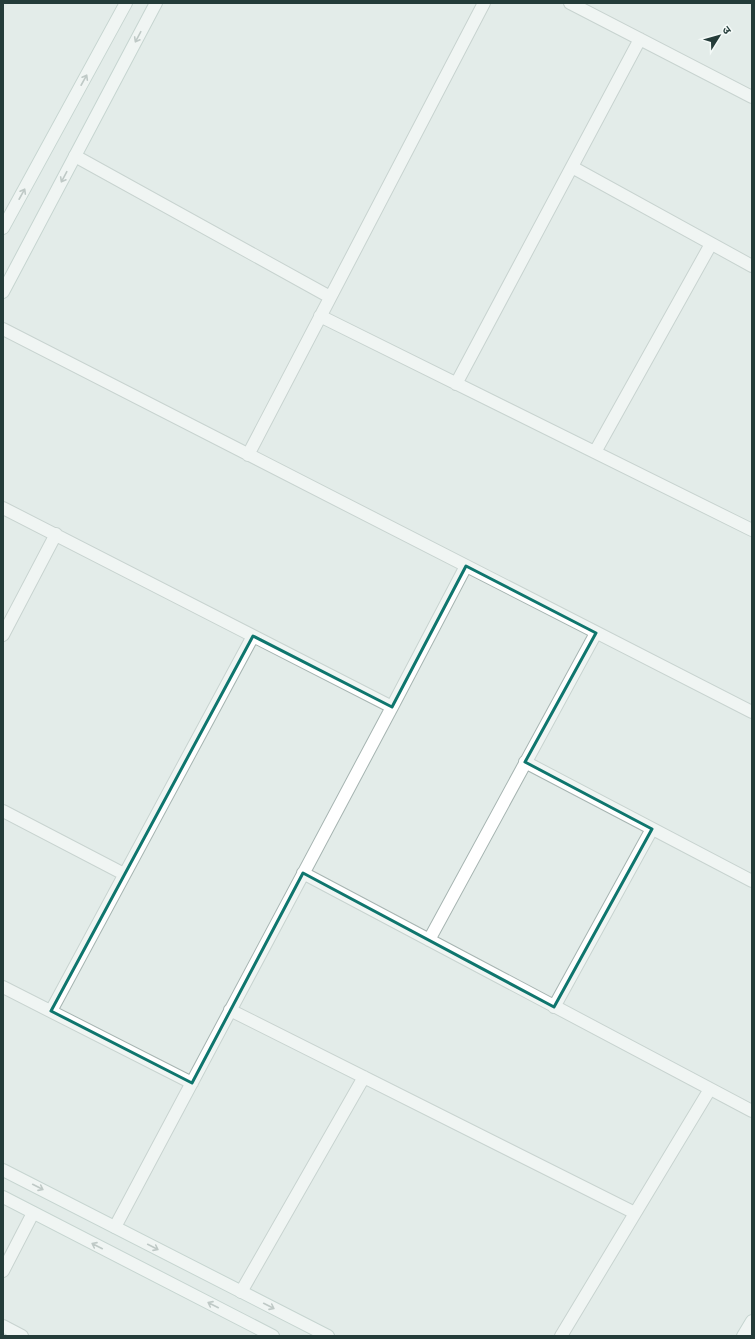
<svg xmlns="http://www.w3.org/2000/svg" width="755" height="1339" viewBox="0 0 755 1339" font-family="Mulish,'Noto Sans Devanagari',sans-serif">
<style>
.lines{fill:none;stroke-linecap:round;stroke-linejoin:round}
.street-casing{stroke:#a6b4b1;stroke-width:14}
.secondary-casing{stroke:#a2b7b2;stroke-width:14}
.street{stroke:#fff;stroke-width:12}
.secondary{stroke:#fff;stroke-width:12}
.oneway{stroke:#929e9c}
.marked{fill:none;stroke:#0f766e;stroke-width:3;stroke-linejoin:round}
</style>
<rect width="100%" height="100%" fill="#e3ece9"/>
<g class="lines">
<defs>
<path id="street" d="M570,3L752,97
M75,156L330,297
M572,167L752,266
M320,316L752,530
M3,329L752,712
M456,384L640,39
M595,452L711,244
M248,455L484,3
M3,508L392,707L466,566
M3,635L56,534
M525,762L752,881
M3,811L124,874
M303,873L752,1111
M429,940L596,633
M3,987L192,1083
M554,1007L652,829
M230,1010L635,1213
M51,1011L253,636
M115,1227L392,707
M3,1271L33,1213
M241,1292L364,1077
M3,1326L22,1336
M561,1336L710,1089"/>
<path id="secondary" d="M3,228L126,3
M3,292L156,3
M3,1170L328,1336
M3,1197L273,1336
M743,1336L752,1321"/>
</defs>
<use href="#street" class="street-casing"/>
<use href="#secondary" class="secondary-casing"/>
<use href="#street" class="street"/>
<use href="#secondary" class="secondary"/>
</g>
<defs><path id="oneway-shaft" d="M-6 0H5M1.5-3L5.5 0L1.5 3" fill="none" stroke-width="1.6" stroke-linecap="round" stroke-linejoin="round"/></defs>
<g class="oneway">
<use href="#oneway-shaft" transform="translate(138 37) rotate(118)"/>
<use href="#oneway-shaft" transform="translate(84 80) rotate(-61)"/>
<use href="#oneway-shaft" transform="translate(64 177) rotate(118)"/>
<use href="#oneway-shaft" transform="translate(22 194) rotate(-61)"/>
<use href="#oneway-shaft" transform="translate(38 1187) rotate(27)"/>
<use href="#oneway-shaft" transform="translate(97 1246) rotate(-153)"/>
<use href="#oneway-shaft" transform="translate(153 1247) rotate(27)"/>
<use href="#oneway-shaft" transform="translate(213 1305) rotate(-153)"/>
<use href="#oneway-shaft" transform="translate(269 1306) rotate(27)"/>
</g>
<path d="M0 0H755V1339H0ZM466,566L596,633L525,762L652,829L554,1007L303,873L192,1083L51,1011L253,636L392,707Z" fill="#e3ece9" fill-opacity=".55" fill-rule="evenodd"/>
<path class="marked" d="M466,566L596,633L525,762L652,829L554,1007L303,873L192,1083L51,1011L253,636L392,707Z"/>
<rect width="755" height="1339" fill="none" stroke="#243c39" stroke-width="8"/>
<g transform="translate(719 36) rotate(53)" stroke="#f3f9f7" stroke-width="3" paint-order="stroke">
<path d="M0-3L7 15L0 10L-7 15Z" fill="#243c39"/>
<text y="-6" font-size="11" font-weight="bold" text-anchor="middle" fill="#243c39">उ</text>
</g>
</svg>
